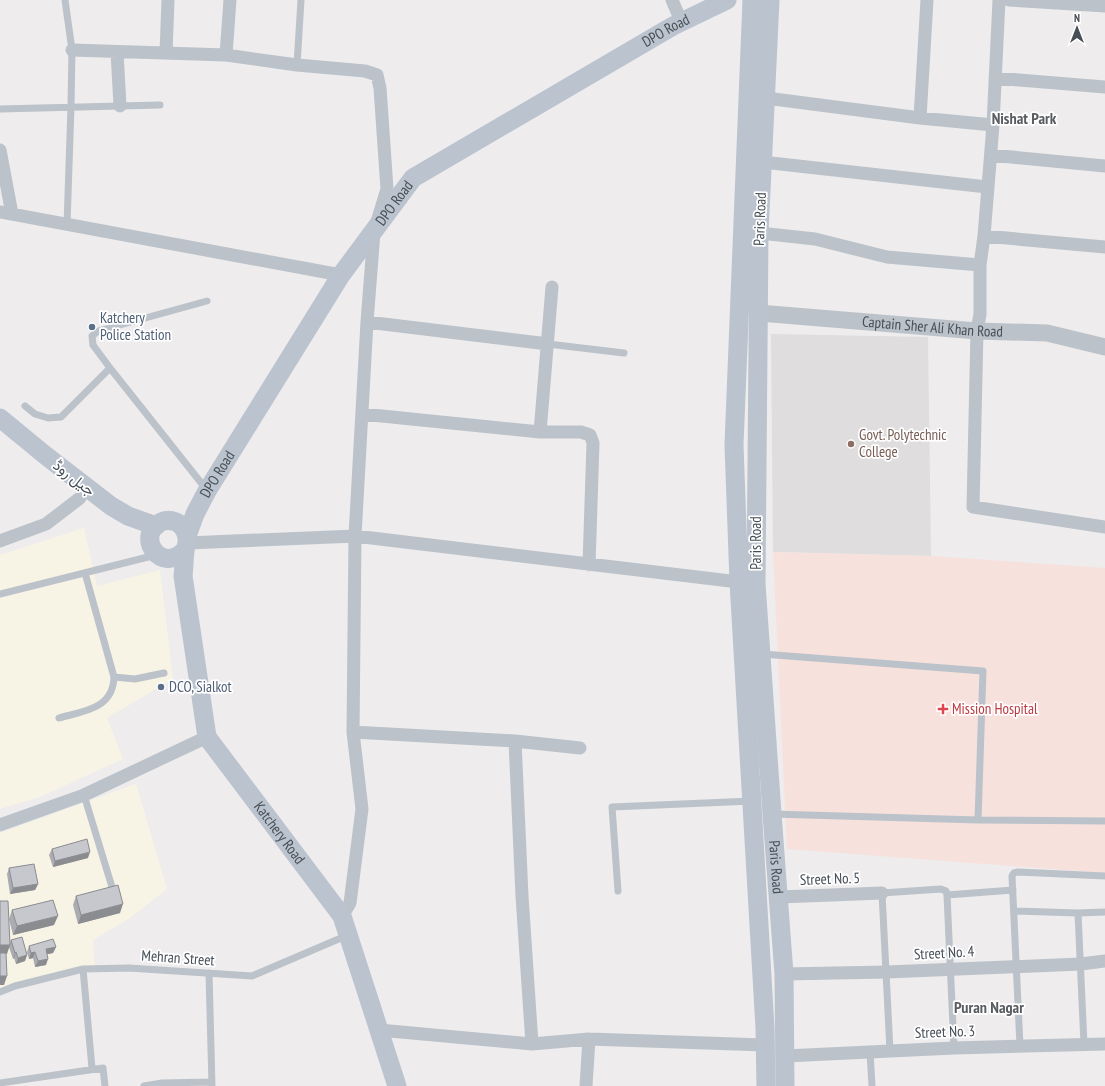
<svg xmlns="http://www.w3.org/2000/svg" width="1105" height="1086" viewBox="0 0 1105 1086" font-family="'PT Sans Narrow',Vazirmatn,sans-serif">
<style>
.commercial{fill:#f8f4e5}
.education{fill:#dfdddd}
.medical{fill:#f7e1dd}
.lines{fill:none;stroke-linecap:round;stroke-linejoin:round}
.service{stroke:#bbc2c9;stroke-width:7}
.minor{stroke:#bbc2c9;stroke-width:13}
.tertiary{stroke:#bbc2c9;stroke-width:17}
.secondary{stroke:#bbc3ce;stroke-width:19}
.wall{fill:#abacb1}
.shaded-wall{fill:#8b8c90}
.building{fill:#c7c8ce;stroke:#8b8c90}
.service-dot{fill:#5c6f8a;stroke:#fff;stroke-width:1.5}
.education-dot{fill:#8d6e63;stroke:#fff;stroke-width:1.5}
.health-dot{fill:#e0444e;stroke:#fff;stroke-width:1.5}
.labels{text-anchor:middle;stroke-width:3.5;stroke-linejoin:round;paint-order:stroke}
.street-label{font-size:15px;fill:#464e56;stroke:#fff}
.service-label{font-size:15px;fill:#4e5e75;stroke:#fff;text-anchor:start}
.education-label{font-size:15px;fill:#785e54;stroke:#fff;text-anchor:start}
.health-label{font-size:15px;fill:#be3a42;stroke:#fff;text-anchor:start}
.neighbourhood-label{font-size:16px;font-weight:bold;fill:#595c60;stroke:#fff}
</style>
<rect width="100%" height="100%" fill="#eeecec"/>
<path class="commercial" d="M84,528L97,586L160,570L173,679L107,718L123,759L40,797L0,809V555Z
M136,784L167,889L130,918L93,940L95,969L0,992V833Z"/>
<path class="education" d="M771,334L928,337L931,556L773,552Z"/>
<path class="medical" d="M773,552L931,556L1105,568V873L787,849Z"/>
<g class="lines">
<path class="service" d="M65,0L72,50L71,106L67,225
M297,65L301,0
M0,109L160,105
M548,344L624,353
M25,406L35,414L48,418L61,417L110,368
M206,489L110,368L93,345L92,336L98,331L207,301
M0,594L156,555
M762,654L983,671L978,820
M114,677L135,679L164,673
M59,718C84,711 113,709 114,677L85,573
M84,795L112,887
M772,814L978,820L1105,821
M618,891L612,807L752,801
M947,895L1013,890
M1014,911L1078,913L1105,912
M1078,913L1084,1044
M83,969L92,1068
M209,973L212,1086
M0,992L15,986L83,969L129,968L252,976L348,935
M1020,1046L1012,876L1014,873L1018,872L1105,876
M890,1051L882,893L941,889L946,891L947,895L954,1048
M870,1052L872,1086
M0,1083L103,1068L105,1086
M144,1086L162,1083L212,1082"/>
<path class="minor" d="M672,0L681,21
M999,0L993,125L984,236L980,265V314L977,331L973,507L1105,527
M1009,0L1105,6
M72,50L226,55L297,65L365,71L377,75L380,88L387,189L374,232L367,322L355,536L353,732L362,809L350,903L342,916
M117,52L120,106
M166,53L168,0
M226,55L230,0
M995,78L1105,87
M766,98L920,118L993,125
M920,118L927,0
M0,150L12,214
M991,155L1105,166
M762,162L987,187
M0,212L341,275
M759,233L815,239L887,257L980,265
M984,236L1105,247
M367,322L548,344
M362,414L540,432H581L590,435L593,443L589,565
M540,432L552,287
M0,541L46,524L80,498
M187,543L355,536L747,583
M353,732L515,741L580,748
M515,741L522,896L532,1044
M0,825L84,795L207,737
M779,897L882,893
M784,974L887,972L1081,964L1105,961
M379,1030L532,1044L589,1039L765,1045
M785,1056L954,1048L1105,1044
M586,1086L589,1039"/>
<path class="tertiary" id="s1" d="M758,313L977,331L1047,333L1105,347"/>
<g class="secondary">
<path d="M752,0L734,445L739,582L765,1028L766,1086"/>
<path id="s2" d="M770,0L759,233L756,584L772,814L784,974L785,1086"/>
<path d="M0,418L45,455L111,506L128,516L156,526"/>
<path id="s3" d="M187,536L195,514L207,491L341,275L413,178L673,26L727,0"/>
<path id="s4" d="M185,550C161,576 134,535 161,522C165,520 171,520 176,522C183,525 188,534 187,542C187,546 185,548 185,551C184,560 184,568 183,576L207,737L342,916L397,1086"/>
</g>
</g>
<path class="wall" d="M52,849L88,858L53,867L49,855Z
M9,868L38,884L35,890L10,894L7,874Z
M76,896L120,913L78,924L73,905Z
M0,901L10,943L11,940L27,955L25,961L16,964L14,958L13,959L9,947L6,954L4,985H0Z
M12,910L54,925L13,935L9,919Z
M29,946L56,947L53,953L47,954L46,965L35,967L33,958L29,959L27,952Z"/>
<path class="shaded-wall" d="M90,852L88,858L53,867L55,861Z
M38,884L35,890L10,894L13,888Z
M123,904L120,913L78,924L81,915Z
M58,916L54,925L13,935L17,926Z
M0,945H10L7,954H0Z
M56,947L53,953L44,955L46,949Z
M16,952L14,958L13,959L15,953Z
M35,952L33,958L29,959L31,953Z
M27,955L25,961L16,964L18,958Z
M48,959L46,965L35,967L38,961Z
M0,976H7L4,985H0Z"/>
<path class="building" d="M87,839L90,852L55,861L52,849Z
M34,864L38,884L13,888L9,868Z
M118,885L123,904L81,915L76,896Z
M53,900L58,916L17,926L12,910Z
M0,901H8L10,945H0Z
M22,937L27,955L18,958L16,952L15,953L11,940Z
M53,939L56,947L46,949L48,959L38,961L35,952L31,953L29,946Z
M0,953H6L7,976H0Z"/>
<g class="service-dot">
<circle cx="92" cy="327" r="4"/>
<circle cx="161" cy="687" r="4"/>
</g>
<circle class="education-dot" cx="851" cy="444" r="4"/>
<path class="health-dot" d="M941 703h4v4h4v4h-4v4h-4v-4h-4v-4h4z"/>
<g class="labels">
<g class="street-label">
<text dy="5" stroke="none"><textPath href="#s3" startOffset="717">DPO Road</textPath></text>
<text dy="5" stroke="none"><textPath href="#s3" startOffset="393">DPO Road</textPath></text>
<text transform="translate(760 219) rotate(-88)" y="5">Paris Road</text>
<text dy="5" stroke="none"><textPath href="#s1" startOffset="175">Captain Sher Ali Khan Road</textPath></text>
<text dy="5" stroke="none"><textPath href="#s3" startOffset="69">DPO Road</textPath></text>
<text transform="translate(74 478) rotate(38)" y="5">جیل روڈ</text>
<text transform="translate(756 543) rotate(-90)" y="5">Paris Road</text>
<text dy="5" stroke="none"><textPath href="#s4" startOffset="427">Katchery Road</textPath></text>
<text dy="5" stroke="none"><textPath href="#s2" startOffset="868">Paris Road</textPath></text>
<text transform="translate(830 879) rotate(-2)" y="5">Street No. 5</text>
<text transform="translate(944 953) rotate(-3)" y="5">Street No. 4</text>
<text transform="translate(178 958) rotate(4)" y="5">Mehran Street</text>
<text transform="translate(945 1032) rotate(-2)" y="5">Street No. 3</text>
</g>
<g class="service-label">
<text x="100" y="323">Katchery<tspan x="100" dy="17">Police Station</tspan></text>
<text x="169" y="692">DCO, Sialkot</text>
</g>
<g class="education-label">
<text x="859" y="440">Govt. Polytechnic<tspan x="859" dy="17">College</tspan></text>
</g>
<g class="health-label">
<text x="952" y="714">Mission Hospital</text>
</g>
<g class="neighbourhood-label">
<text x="1024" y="124">Nishat Park</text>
<text x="989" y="1013">Puran Nagar</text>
</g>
</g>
<g transform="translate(1077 28)" stroke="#ffffff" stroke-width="3" paint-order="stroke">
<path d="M0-3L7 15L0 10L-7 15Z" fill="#464e56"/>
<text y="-6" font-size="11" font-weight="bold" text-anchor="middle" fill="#464e56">N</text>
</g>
</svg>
